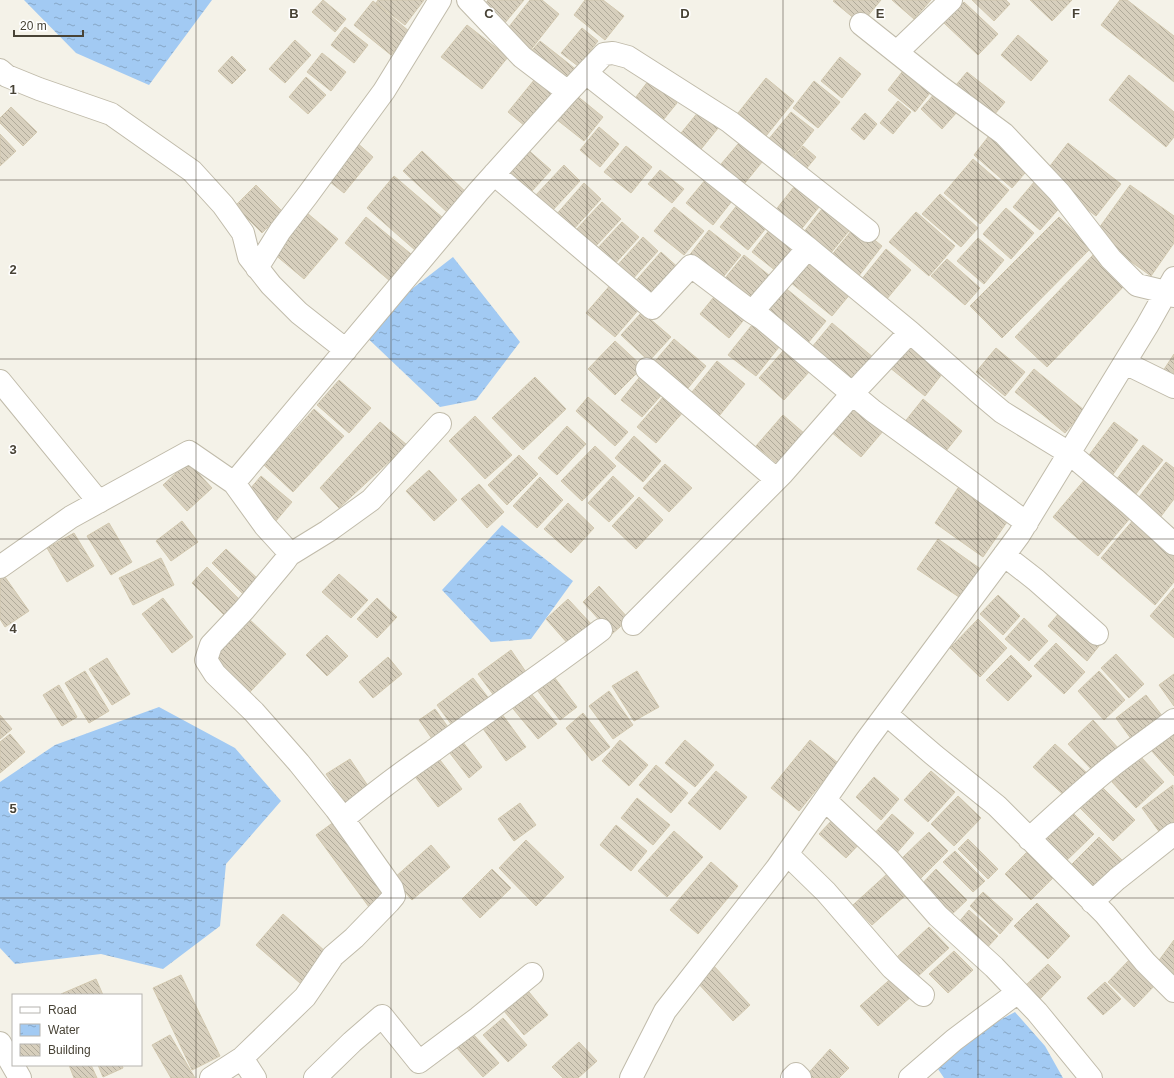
<svg xmlns="http://www.w3.org/2000/svg" width="1174" height="1078" viewBox="0 0 1174 1078" font-family="Arial,sans-serif">
<style>
.water{fill:url(#water-ripples)}
.building{fill:url(#building-back-hatch);stroke:#d2c8af}
.lines{fill:none;stroke-linecap:round;stroke-linejoin:round}
.minor-casing{stroke:#c0bbaa;stroke-width:24}
.minor{stroke:#fff;stroke-width:22}
.grid{fill:none;stroke:#484336;stroke-width:1;stroke-opacity:0.55}
.grid-label{font-size:13px;text-anchor:middle;font-weight:bold;fill:#484336;stroke:#fff;stroke-width:3;stroke-linejoin:round;paint-order:stroke}
</style>
<defs>
<pattern id="water-ripples" width="26" height="14" patternUnits="userSpaceOnUse"><rect width="26" height="14" fill="#a2caf3"/><path d="M2 4q2-2 4 0t4 0M15 11q2-2 4 0t4 0" fill="none" stroke="#86a6c6"/></pattern>
<pattern id="building-back-hatch" width="6" height="6" patternUnits="userSpaceOnUse"><rect width="6" height="6" fill="#d7cfbd"/><path d="M-1 5l2 2M0 0l6 6M5-1l2 2" fill="none" stroke="#b0aa9a"/></pattern>
</defs>
<rect width="100%" height="100%" fill="#f4f2e8"/>
<path class="water" d="M24,0H212L149,85L76,53Z
M453,257L520,342L476,400L440,407L359,330Z
M502,525L573,581L531,639L491,642L442,590Z
M159,707L235,748L281,801L226,864L220,926L163,969L101,954L15,964L0,948V782L55,745Z
M1015,1012L1045,1046L1063,1078H944L938,1069L961,1041Z"/>
<path class="building" d="M323,0L346,19L335,32L312,12Z
M378,0H424L405,25L376,3Z
M488,0H524L504,24L483,7Z
M530,0H542L559,14L529,52L505,32Z
M585,0H603L624,16L605,40L574,15Z
M835,0H881L861,24L833,1Z
M892,0H931L914,19Z
M972,0H1006L1010,4L994,21Z
M1030,0H1072L1052,21Z
M1120,0H1127L1174,36V82L1101,25Z
M373,1L410,32L391,55L354,25Z
M964,2L998,34L978,55L944,23Z
M467,25L508,57L482,89L441,57Z
M345,27L368,45L354,63L331,45Z
M582,28L598,41L578,66L561,53Z
M1018,35L1048,61L1031,81L1001,55Z
M295,40L311,55L285,83L269,69Z
M540,41L578,71L566,86L528,55Z
M322,53L346,72L331,91L307,72Z
M232,56L246,70L232,84L218,71Z
M840,57L861,74L842,98L821,81Z
M906,67L933,89L915,112L888,90Z
M967,72L1005,102L994,115L956,85Z
M539,74L562,93L531,131L508,112Z
M1129,75L1174,112V137L1166,147L1109,100Z
M306,77L326,95L308,114L289,97Z
M766,78L794,101L766,136L738,113Z
M649,80L677,103L664,119L636,97Z
M814,81L840,102L818,128L793,108Z
M936,92L957,112L942,129L921,109Z
M576,95L603,117L584,141L556,119Z
M898,101L911,112L893,134L880,123Z
M11,107L37,132L23,146L0,123V118Z
M699,111L719,127L697,154L677,138Z
M791,112L814,130L791,159L768,140Z
M865,113L877,124L864,140L851,129Z
M599,127L619,144L600,167L580,150Z
M992,132L1031,166L1012,188L974,155Z
M0,134L16,151L0,166Z
M744,137L767,156L740,189L716,170Z
M355,141L373,157L344,193L325,178Z
M1068,143L1121,184L1096,216L1043,175Z
M626,146L652,167L631,193L604,172Z
M803,146L816,157L801,175L788,164Z
M526,148L551,170L532,191L507,169Z
M422,151L467,193L448,213L403,171Z
M973,159L1009,190L980,224L944,193Z
M564,165L580,181L552,211L535,196Z
M660,170L684,189L672,203L648,184Z
M394,176L443,218L415,250L367,208Z
M706,179L732,201L713,225L686,203Z
M1035,181L1062,205L1040,230L1013,207Z
M798,182L823,202L799,232L774,212Z
M584,183L601,199L572,231L555,216Z
M256,185L283,212L262,233L235,206Z
M1130,185L1174,216V243L1151,276L1094,235Z
M940,194L978,228L961,247L922,214Z
M602,202L621,219L594,248L575,231Z
M738,204L767,227L748,250L720,227Z
M826,204L853,226L830,254L803,233Z
M674,207L704,231L684,255L654,231Z
M1006,208L1034,233L1011,259L983,234Z
M916,212L955,246L929,276L889,242Z
M307,213L338,239L304,279L273,253Z
M366,217L411,254L390,281L345,243Z
M1059,217L1091,248L1002,338L970,306Z
M622,222L639,237L613,266L596,250Z
M856,225L882,246L858,277L831,256Z
M770,229L799,253L781,275L752,252Z
M709,230L741,255L719,282L688,257Z
M643,237L658,251L630,282L615,268Z
M978,238L1004,260L984,284L957,261Z
M886,249L911,270L886,300L861,280Z
M661,252L682,271L653,302L633,284Z
M744,255L775,280L753,307L722,282Z
M804,255L851,293L832,316L785,278Z
M1093,255L1125,285L1047,367L1015,337Z
M947,259L980,288L965,305L931,276Z
M613,282L641,307L615,337L586,313Z
M783,286L826,321L808,343L765,308Z
M718,292L747,316L729,338L700,314Z
M642,312L671,337L649,361L621,335Z
M832,323L874,358L855,382L812,347Z
M752,325L779,347L756,376L728,355Z
M674,339L706,366L684,393L651,366Z
M910,340L946,369L925,396L889,367Z
M615,341L643,367L615,395L588,369Z
M996,348L1025,372L1005,396L976,372Z
M784,350L809,372L784,400L759,378Z
M1174,354V378L1163,371Z
M717,361L745,384L715,421L688,397Z
M1034,369L1084,410L1065,433L1015,392Z
M643,373L665,391L642,417L621,400Z
M535,377L566,409L523,450L492,418Z
M339,380L371,408L349,433L317,405Z
M665,395L684,411L656,443L637,427Z
M588,397L628,432L615,446L576,411Z
M923,399L962,431L942,456L903,424Z
M853,404L884,430L861,457L830,431Z
M314,409L344,436L293,492L264,465Z
M783,415L805,434L778,464L756,446Z
M475,416L512,455L485,479L449,441Z
M380,422L407,445L339,508L320,488Z
M1114,422L1138,440L1111,477L1086,459Z
M567,426L586,444L557,475L538,458Z
M634,436L661,461L643,482L615,458Z
M1143,445L1163,460L1135,495L1116,480Z
M595,446L616,466L582,501L561,481Z
M519,455L538,474L507,505L488,485Z
M188,462L212,488L187,511L163,485Z
M1166,462L1174,468V499L1159,519L1136,501Z
M665,464L692,488L669,512L643,488Z
M429,470L457,500L434,521L406,491Z
M261,476L292,502L275,522L244,496Z
M613,476L634,496L609,522L588,503Z
M540,477L563,500L537,528L513,506Z
M1086,478L1131,517L1098,556L1053,517Z
M479,484L504,512L487,528L461,499Z
M958,488L1007,522L983,557L935,523Z
M639,497L663,520L636,549L612,526Z
M568,503L594,528L571,553L544,529Z
M1134,519L1174,554V582L1155,605L1101,558Z
M182,521L198,542L171,561L156,541Z
M109,523L132,562L111,575L87,536Z
M74,533L94,566L67,582L47,548Z
M938,539L982,570L962,599L917,569Z
M226,549L260,581L245,596L212,563Z
M161,558L174,585L133,605L119,578Z
M207,567L242,602L226,617L192,583Z
M339,574L368,600L351,618L322,592Z
M5,577L29,611L5,627L0,619V580Z
M599,586L629,619L612,634L583,602Z
M1174,588V638L1150,616Z
M998,595L1020,616L1003,635L980,614Z
M163,598L193,637L172,653L142,614Z
M377,598L397,617L377,638L357,619Z
M568,599L593,626L570,646L546,619Z
M1060,612L1099,646L1087,661L1048,626Z
M248,618L286,654L250,692L212,656Z
M1024,618L1048,641L1029,661L1005,639Z
M978,619L1007,648L980,677L950,648Z
M327,635L348,656L327,676L306,655Z
M1056,643L1085,672L1064,694L1034,666Z
M511,650L530,678L498,701L478,674Z
M1116,654L1144,684L1129,698L1101,668Z
M1011,655L1032,676L1008,701L986,680Z
M388,657L402,674L373,698L359,682Z
M107,658L130,694L112,705L89,669Z
M85,671L109,711L89,723L65,683Z
M637,671L659,707L634,721L612,686Z
M1099,671L1125,700L1104,720L1078,691Z
M551,673L577,707L560,720L534,686Z
M1174,674V706L1159,685Z
M473,678L494,705L457,732L437,705Z
M59,685L77,717L62,726L43,695Z
M528,690L557,724L538,739L510,705Z
M609,691L633,725L613,739L589,706Z
M1146,695L1163,717L1132,740L1116,718Z
M435,709L453,734L437,746L419,720Z
M499,710L526,747L506,761L479,723Z
M583,713L610,747L592,761L566,728Z
M0,715L12,729L0,739Z
M1093,720L1119,749L1094,772L1068,744Z
M1174,730V776L1150,749Z
M10,734L25,752L0,773V742Z
M459,737L482,767L469,778L446,748Z
M620,740L648,765L629,786L602,761Z
M685,740L714,765L695,787L665,763Z
M810,740L838,763L799,811L771,788Z
M1055,744L1088,774L1066,797L1033,767Z
M437,756L462,789L438,807L413,774Z
M1140,756L1164,782L1136,808L1112,782Z
M350,759L370,789L347,805L326,774Z
M656,765L688,793L671,813L639,785Z
M716,771L747,797L720,830L688,803Z
M931,771L955,792L928,822L904,800Z
M874,777L899,799L881,820L856,797Z
M1173,785L1174,829L1163,837L1142,808Z
M1102,787L1135,820L1113,841L1080,808Z
M958,796L981,818L954,846L931,824Z
M637,798L670,825L653,845L621,818Z
M520,803L536,825L514,841L498,819Z
M1068,808L1094,834L1065,862L1040,836Z
M892,814L914,833L894,856L872,836Z
M835,817L862,841L846,858L819,834Z
M338,819L390,890L369,907L316,835Z
M616,825L647,851L631,871L600,845Z
M674,831L703,857L667,897L638,871Z
M929,832L948,851L917,882L898,862Z
M1099,837L1123,861L1096,888L1072,864Z
M968,839L998,869L988,879L958,849Z
M526,840L564,877L536,906L499,868Z
M431,845L450,867L412,900L393,879Z
M955,851L985,881L973,892L943,862Z
M1027,852L1053,878L1031,900L1005,874Z
M711,862L738,886L698,934L670,910Z
M492,869L511,888L480,918L462,899Z
M936,869L967,900L949,917L919,887Z
M887,874L906,895L872,925L853,905Z
M983,892L1013,919L1000,934L970,906Z
M1037,903L1070,936L1048,959L1014,926Z
M969,910L998,936L981,954L953,929Z
M283,914L326,952L300,983L256,945Z
M929,927L949,948L916,978L897,957Z
M1174,940V976L1157,963Z
M954,951L973,970L948,993L929,974Z
M1131,958L1157,983L1134,1007L1108,982Z
M712,964L750,1005L733,1021L695,980Z
M1048,964L1061,977L1039,1000L1025,986Z
M181,975L220,1056L192,1070L153,988Z
M895,975L913,995L878,1026L860,1006Z
M96,979L103,995H62L61,994Z
M1105,982L1121,999L1103,1015L1087,998Z
M529,992L548,1015L524,1035L504,1011Z
M503,1018L527,1045L508,1062L483,1035Z
M473,1034L499,1063L483,1077L457,1048Z
M170,1035L195,1078H171L152,1045Z
M579,1042L597,1061L578,1078H563L552,1067Z
M830,1049L849,1068L839,1078H804Z
M69,1065H91L97,1078H74Z
M98,1065H122L123,1068L103,1077Z"/>
<g class="lines">
<defs>
<path id="minor" d="M468,0L522,57L568,92
M861,24L939,86L1004,134L1059,192L1111,259L1137,285L1166,292L1174,296
M897,52L951,0
M0,70L7,76L39,89L111,114L192,171L223,205L243,233L249,257L271,285L299,313L346,350
M586,73L808,248L910,332L977,391L1002,412L1069,453L1131,505L1174,544
M494,174L652,308L691,266L752,312L763,319L873,411L1027,523
M257,268L280,231L307,196L384,91L440,0
M752,312L808,248
M1125,363L1174,387
M647,369C690,405 733,443 776,479
M0,381L99,502
M234,483L265,526L286,549L289,555
M1004,555L1036,580L1097,634
M0,567L71,517L189,452L234,483L478,192L568,92L604,54L613,53L628,57L730,122L868,231
M633,624L782,474L852,394L910,332
M886,714L935,756L997,806L1105,914L1145,962L1174,991
M825,800L889,860L938,916L994,967L1037,1012L1091,1078
M343,819C372,795 402,772 433,751C489,710 546,672 601,630
M1029,839C1055,815 1080,792 1107,770C1129,752 1152,737 1174,720
M787,854L826,892L892,968L923,995
M1092,902L1117,879L1174,834
M0,1043L20,1078
M242,1058L255,1078
M211,1078L242,1058L305,997L333,956L354,938L389,902L394,896L392,888L336,809L299,763L254,712L215,674L206,660L211,645L244,610L284,562L289,555L328,531L371,500L440,424
M315,1078L352,1042L382,1016L419,1062L478,1018L532,974
M631,1078L665,1011L777,868L866,741L1019,535L1147,326L1174,278
M792,1078L796,1074L800,1078
M910,1078L954,1040L1018,992"/>
</defs>
<use href="#minor" class="minor-casing"/>
<use href="#minor" class="minor"/>
</g>
<path class="grid" d="M196,0V1078M391,0V1078M587,0V1078M783,0V1078M978,0V1078M0,180H1174M0,359H1174M0,539H1174M0,719H1174M0,898H1174"/>
<g class="grid-label">
<text x="294" y="18">B</text>
<text x="489" y="18">C</text>
<text x="685" y="18">D</text>
<text x="880" y="18">E</text>
<text x="1076" y="18">F</text>
<text x="13" y="94">1</text>
<text x="13" y="274">2</text>
<text x="13" y="454">3</text>
<text x="13" y="633">4</text>
<text x="13" y="813">5</text>
</g>
<rect x="12" y="994" width="130" height="72" fill="#ffffff" stroke="#b6b4af"/>
<rect x="20" y="1007" width="20" height="6" fill="#ffffff" stroke="#b6b4af"/>
<text x="48" y="1014" font-size="12" fill="#484336">Road</text>
<rect x="20" y="1024" width="20" height="12" fill="url(#water-ripples)" stroke="#b6b4af"/>
<text x="48" y="1034" font-size="12" fill="#484336">Water</text>
<rect x="20" y="1044" width="20" height="12" fill="url(#building-back-hatch)" stroke="#b6b4af"/>
<text x="48" y="1054" font-size="12" fill="#484336">Building</text>
<path d="M14 30v6h69v-6" fill="none" stroke="#484336" stroke-width="2"/>
<text x="20" y="30" font-size="12" fill="#484336" stroke="#ffffff" stroke-width="3" paint-order="stroke">20 m</text>
</svg>
